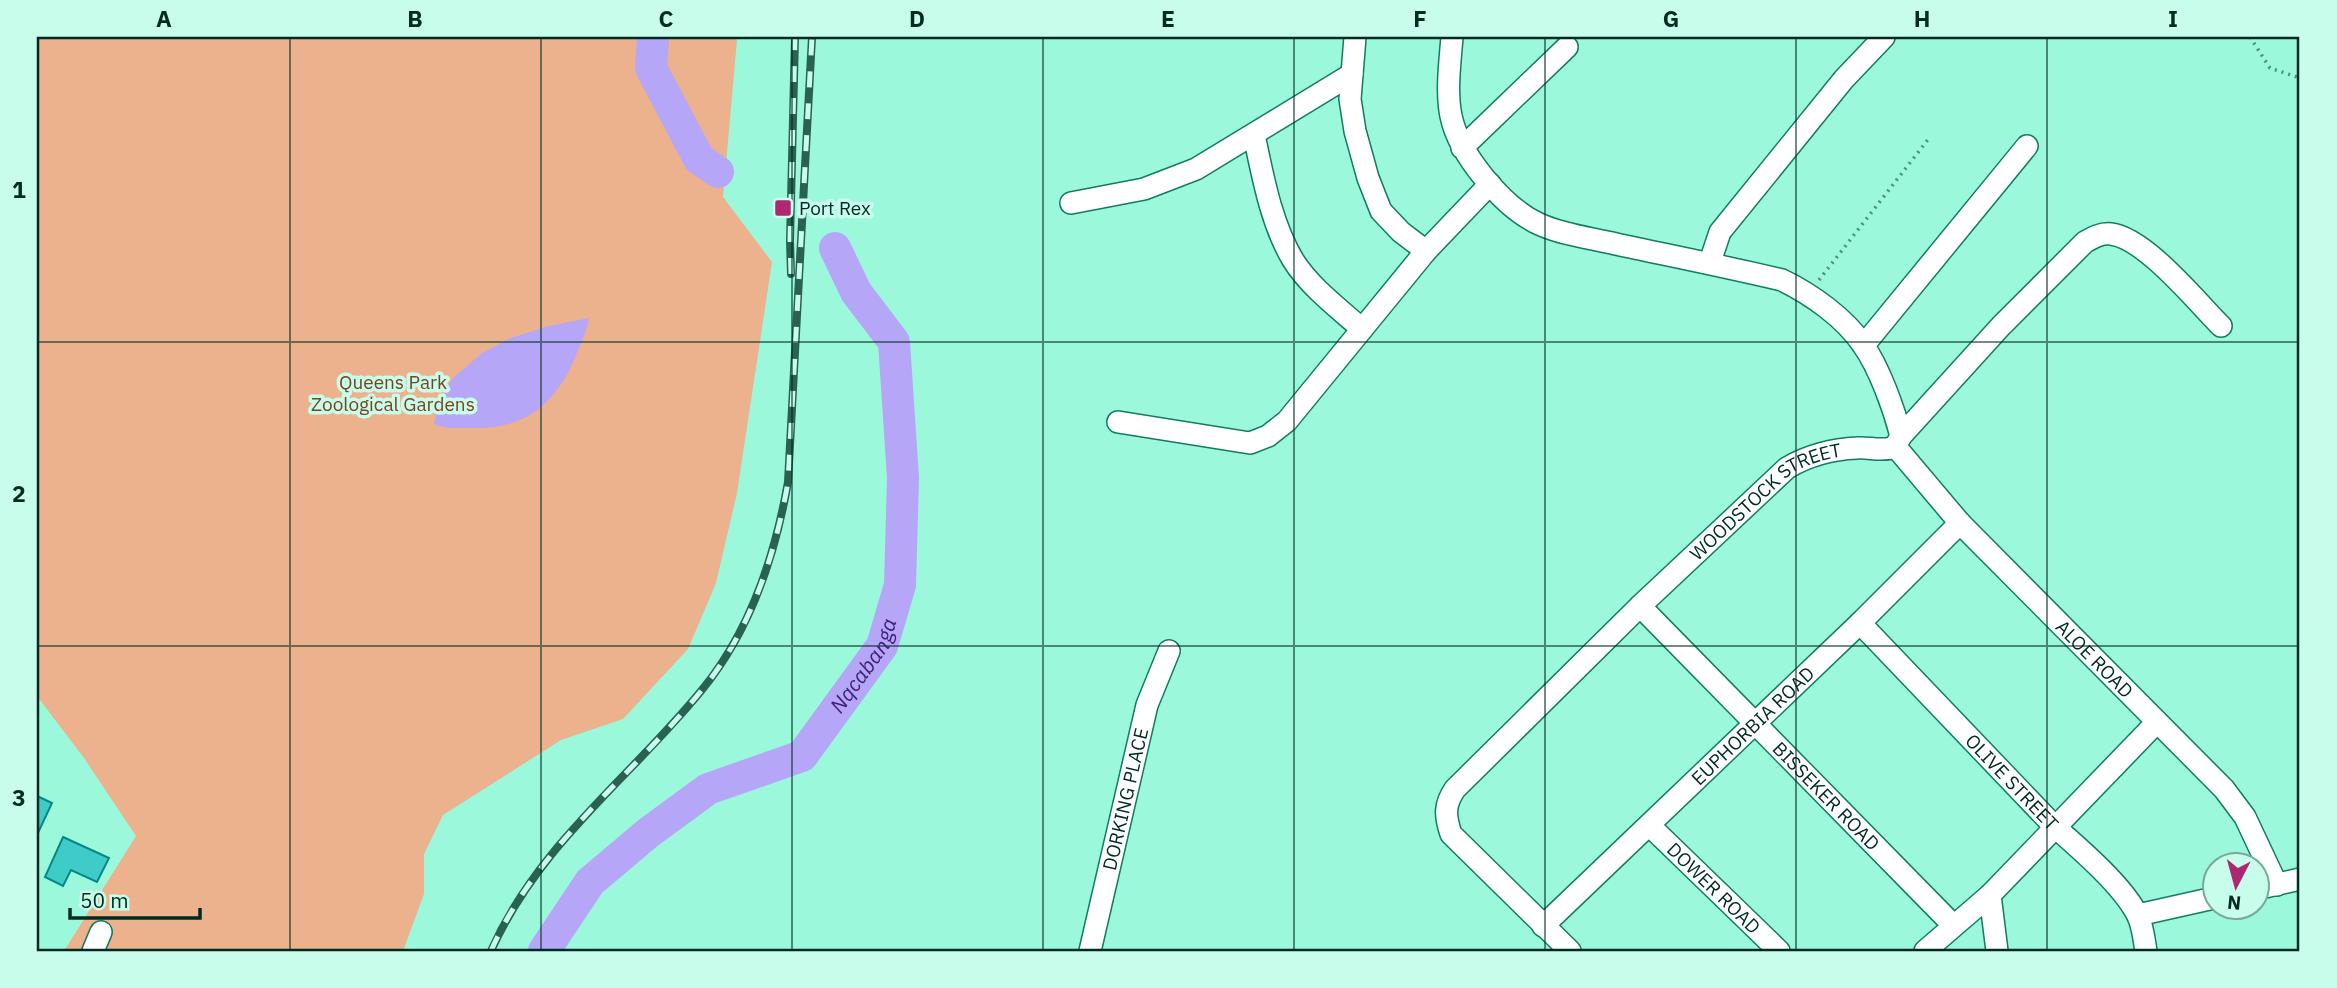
<svg xmlns="http://www.w3.org/2000/svg" width="2337" height="988" viewBox="0 0 2337 988" font-family="'IBM Plex Sans',sans-serif">
<style>
.green{fill:#ecb18d}
.water{fill:#b5a6f8}
.lines{fill:none;stroke-linecap:round;stroke-linejoin:round}
.river{stroke:#b5a6f8;stroke-width:32}
.building{fill:#3fcbc7;stroke:#028986;stroke-width:2}
.minor-casing{stroke:#107c64;stroke-width:24}
.path{stroke:#4c8f7b;stroke-width:3.5;stroke-dasharray:2 5;stroke-linecap:butt}
.minor{stroke:#fff;stroke-width:21}
.rail-casing{stroke:#296152;stroke-width:8}
.rail{stroke:#c9fdeb;stroke-width:5;stroke-dasharray:16;stroke-linecap:butt}
.grid{fill:none;stroke:#012b21;stroke-width:2;stroke-opacity:0.55}
.poi-dot{fill:#ad2871;stroke:#c9fdeb;stroke-width:2.5}
.labels{text-anchor:middle;stroke-width:7;stroke-linejoin:round;paint-order:stroke}
.poi-label{font-size:19px;fill:#012b21;stroke:#c9fdeb;text-anchor:start}
.park-label{font-size:19px;fill:#78431f;stroke:#c9fdeb}
.street-label{font-size:19px;fill:#012b21;stroke:#c9fdeb}
.water-label{font-size:21px;font-style:italic;fill:#3f207d;stroke:#c9fdeb}
.neatline{fill:none;stroke:#012b21;stroke-width:2.5}
.grid-label{font-size:23px;text-anchor:middle;font-weight:bold;fill:#012b21}
</style>
<rect width="100%" height="100%" fill="#9cf8db"/>
<path class="green" d="M37,37H735L737,40L723,197L772,262L737,493L716,583L688,649L623,719L561,740L443,815L424,854V894L403,951H64L136,836L84,758L37,696Z"/>
<path class="water" d="M589,318C587,330 582,342 577,353C557,403 526,430 471,428C458,428 446,429 434,424L439,404L452,379L482,353L511,338L549,326Z"/>
<g class="lines">
<g class="river">
<path d="M653,37L651,68L699,159L718,172"/>
<path id="s1" d="M544,951L590,882L648,833L708,789L802,756L882,646L900,585L903,478L894,342L856,292L835,248"/>
</g>
</g>
<path class="building" d="M37,796L52,803L37,835Z
M63,837L109,858L97,882L71,870L63,886L45,877Z"/>
<g class="lines">
<defs>
<g id="minor">
<path d="M1355,37L1350,99L1355,131L1368,178L1381,211L1401,232L1426,251"/>
<path d="M1452,37C1450,62 1446,92 1451,116C1459,155 1504,208 1539,224C1563,235 1591,238 1616,244C1672,256 1727,267 1782,280C1811,294 1845,318 1863,345C1879,367 1894,409 1901,436"/>
<path d="M1254,135C1263,177 1271,223 1293,260C1310,287 1338,308 1362,329"/>
<path d="M1462,148L1567,47"/>
<path d="M1071,203L1144,189L1196,169L1352,74"/>
<path d="M1710,262L1720,232L1844,79L1884,37"/>
<path d="M1864,345L2027,146"/>
<path d="M1118,422L1250,443L1268,436L1287,421L1426,251L1490,184"/>
<path id="s2" d="M1895,446L1960,523L2224,789L2245,817L2277,885"/>
<path id="s3" d="M1640,606L1953,925"/>
<path id="s4" d="M1860,623L2055,827C2080,849 2122,885 2137,914C2143,925 2144,940 2146,951"/>
<path id="s5" d="M1650,826L1779,951"/>
<path d="M2256,889L2300,879"/>
<path d="M1990,895L1997,951"/>
<path d="M2138,915L2214,898"/>
<path id="s6" d="M1543,926L1860,623L1960,523"/>
<path d="M93,951L101,932"/>
<path id="s7" d="M1090,951L1147,705L1169,651"/>
<path id="s8" d="M1570,951L1451,834C1445,816 1444,805 1455,789L1640,606L1787,468C1807,456 1833,449 1857,448C1867,447 1881,451 1891,448C1897,446 1898,441 1901,436L2001,326L2085,242C2094,237 2101,233 2111,234C2145,238 2196,301 2221,326"/>
<path d="M1925,951L1990,895L2157,722"/>
</g>
</defs>
<use href="#minor" class="minor-casing"/>
<path class="path" d="M2250,37L2270,68L2300,78
M1819,280L1930,137"/>
<use href="#minor" class="minor"/>
<defs>
<path id="rail" d="M791,274L790,241L795,37
M491,951C538,845 629,779 701,691C750,632 775,556 788,482L812,37"/>
</defs>
<use href="#rail" class="rail-casing"/>
<use href="#rail" class="rail"/>
</g>
<path class="grid" d="M290,37V951M541,37V951M792,37V951M1043,37V951M1294,37V951M1545,37V951M1796,37V951M2047,37V951M37,342H2300M37,646H2300"/>
<rect class="poi-dot" x="774" y="199" width="18" height="18" rx="3.5"/>
<g class="labels">
<g class="poi-label">
<text x="799" y="215">Port Rex</text>
</g>
<g class="park-label">
<text x="393" y="389">Queens Park<tspan x="393" dy="22">Zoological Gardens</tspan></text>
</g>
<g class="street-label">
<text dy="7" stroke="none"><textPath href="#s8" startOffset="640">WOODSTOCK STREET</textPath></text>
<text dy="7" stroke="none"><textPath href="#s2" startOffset="292">ALOE ROAD</textPath></text>
<text dy="7" stroke="none"><textPath href="#s6" startOffset="290">EUPHORBIA ROAD</textPath></text>
<text dy="7" stroke="none"><textPath href="#s4" startOffset="220">OLIVE STREET</textPath></text>
<text dy="7" stroke="none"><textPath href="#s3" startOffset="266">BISSEKER ROAD</textPath></text>
<text dy="7" stroke="none"><textPath href="#s7" startOffset="156">DORKING PLACE</textPath></text>
<text dy="7" stroke="none"><textPath href="#s5" startOffset="89">DOWER ROAD</textPath></text>
</g>
<g class="water-label">
<text dy="7" stroke="none"><textPath href="#s1" startOffset="443">Nqcabanga</textPath></text>
</g>
</g>
<rect width="2337" height="988" fill="none" stroke="#c9fdeb" stroke-width="77"/>
<g transform="translate(2236 886) rotate(186)"><circle r="33" fill="#c9fdeb" stroke="#79a99a" stroke-width="2"/>
<path d="M0-5L12 26L0 18L-12 26Z" fill="#ad2871"/>
<text y="-10" font-size="19" font-weight="bold" text-anchor="middle" fill="#012b21">N</text>
</g>
<path d="M70 908v10h130v-10" fill="none" stroke="#012b21" stroke-width="3.5"/>
<text x="80" y="908" font-size="21" fill="#012b21" stroke="#c9fdeb" stroke-width="5" paint-order="stroke">50 m</text>
<rect x="38" y="38" width="2260" height="912" class="neatline"/>
<g class="grid-label">
<text x="164" y="27">A</text>
<text x="415" y="27">B</text>
<text x="666" y="27">C</text>
<text x="917" y="27">D</text>
<text x="1168" y="27">E</text>
<text x="1420" y="27">F</text>
<text x="1671" y="27">G</text>
<text x="1922" y="27">H</text>
<text x="2173" y="27">I</text>
<text x="19" y="198">1</text>
<text x="19" y="502">2</text>
<text x="19" y="806">3</text>
</g>
</svg>
